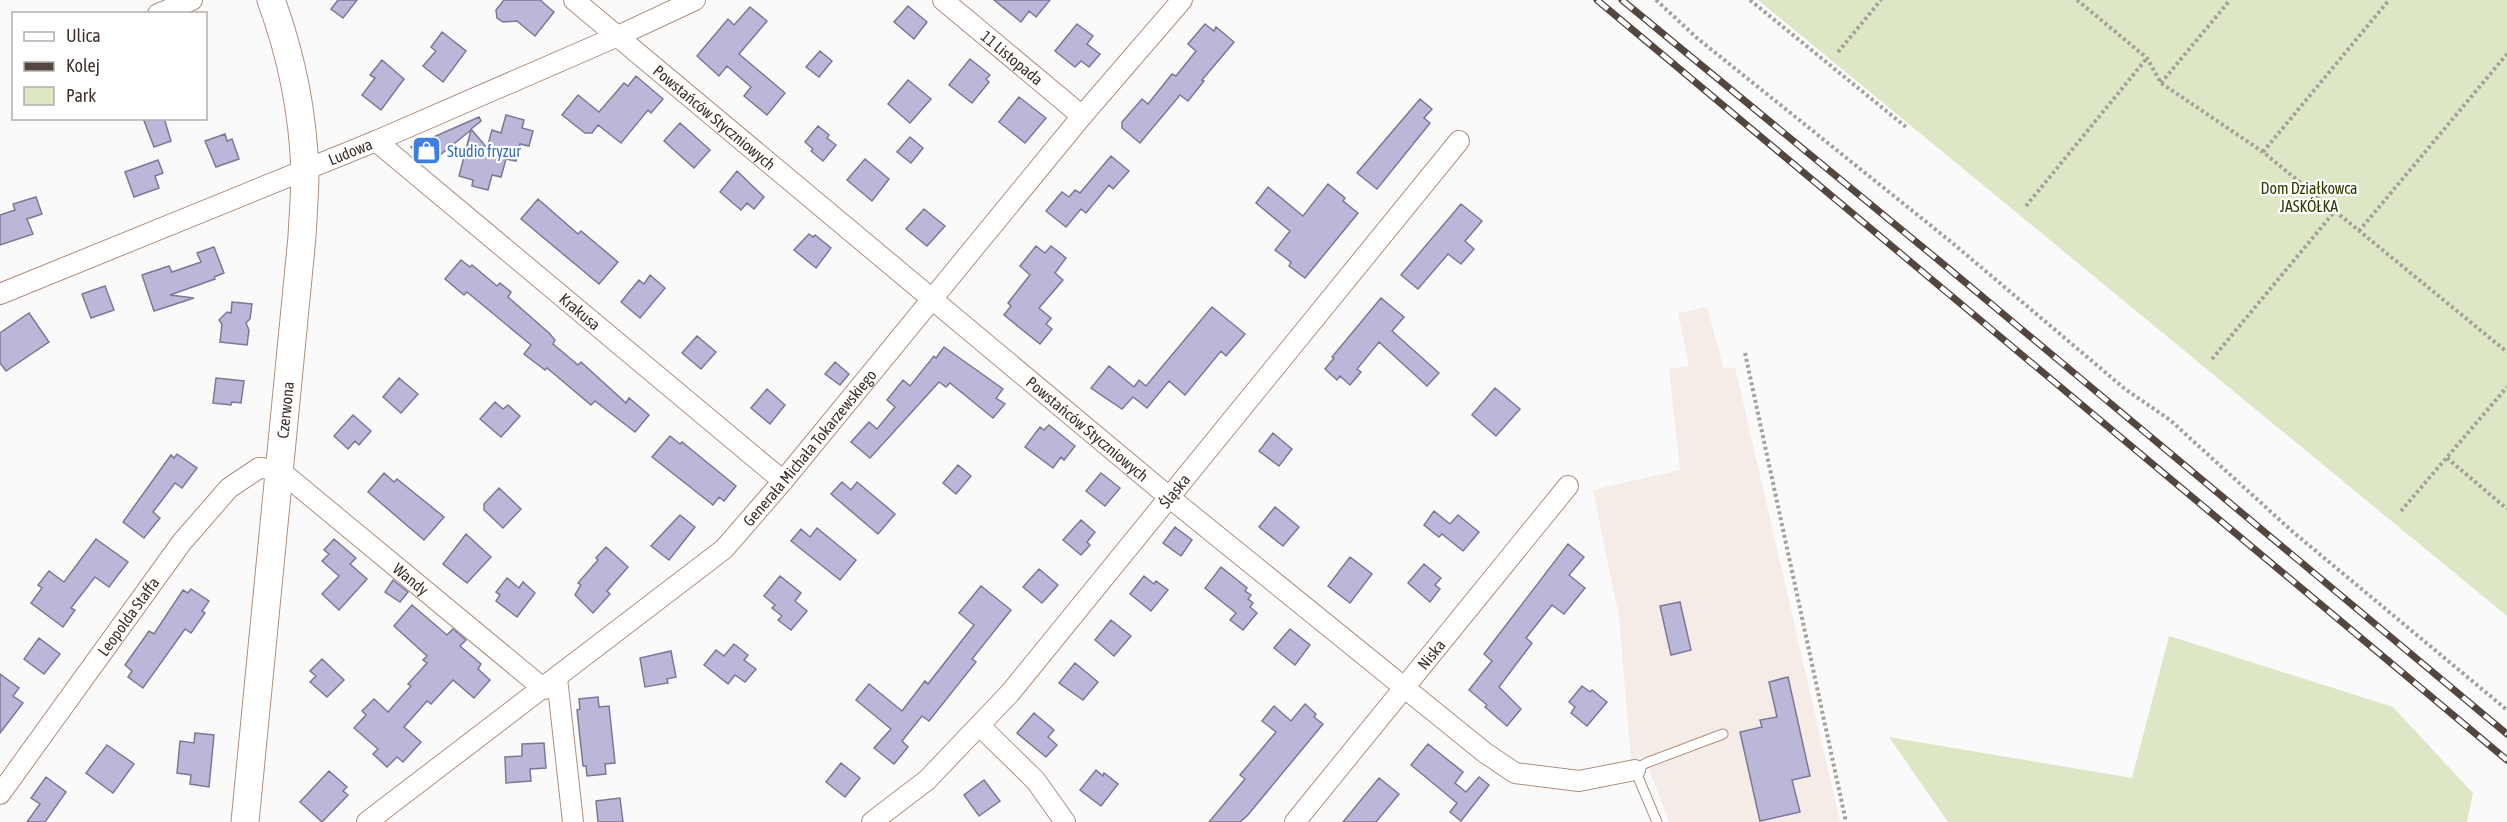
<svg xmlns="http://www.w3.org/2000/svg" width="2507" height="822" viewBox="0 0 2507 822" font-family="'Asap Condensed',sans-serif">
<style>
.built{fill:#f5ece8}
.green{fill:#dee7c5}
.building{fill:#bab7d9;stroke:#7b7897;stroke-width:1.5}
.lines{fill:none;stroke-linecap:round;stroke-linejoin:round}
.lane-casing{stroke:#b08f7e;stroke-width:11}
.street-casing{stroke:#b08f7e;stroke-width:22}
.secondary-casing{stroke:#b08f7e;stroke-width:29}
.path{stroke:#a6a09c;stroke-width:4;stroke-dasharray:3 3;stroke-linecap:butt}
.lane{stroke:#fff;stroke-width:9}
.street{stroke:#fff;stroke-width:20}
.secondary{stroke:#fff;stroke-width:27}
.rail-casing{stroke:#52463f;stroke-width:7}
.rail{stroke:#fff;stroke-width:4.5;stroke-dasharray:14;stroke-linecap:butt}
.labels{text-anchor:middle;stroke-width:4.5;stroke-linejoin:round;paint-order:stroke}
.street-label{font-size:16px;fill:#3f312a;stroke:#fff}
.shop-label{font-size:16px;fill:#366cbe;stroke:#fff;text-anchor:start}
.park-label{font-size:16px;fill:#313a00;stroke:#fff}
</style>
<rect width="100%" height="100%" fill="#fafafa"/>
<path class="built" d="M1707,307L1724,369L1735,367L1840,822H1669L1644,756L1631,761L1619,617L1593,490L1680,470L1669,369L1689,366L1678,313Z"/>
<path class="green" d="M1758,0H2507V616Z
M2169,636L2393,707L2473,793L2467,822H1948L1889,737L2132,778Z"/>
<path class="building" d="M338,0H357L343,18L331,9Z
M504,0H540L554,12L535,36L517,21L503,22L497,18L496,10Z
M994,0H1050L1036,17L1029,11L1021,22Z
M908,6L927,22L914,39L894,22Z
M750,7L767,21L739,54L785,93L767,115L744,96L751,87L727,66L719,76L697,56L728,19L734,25Z
M1077,24L1093,36L1087,44L1100,54L1089,67L1081,61L1075,67L1055,51Z
M1205,24L1214,31L1216,27L1234,42L1202,80L1204,81L1188,101L1180,95L1140,143L1122,128V122L1142,99L1148,104L1172,74L1176,76L1196,51L1188,44Z
M442,32L466,51L443,82L423,66L436,51L431,47Z
M820,51L832,61L819,77L806,67Z
M970,59L990,75L986,79L989,82L972,103L949,85Z
M382,60L404,79L381,110L362,95L375,78L370,75Z
M636,76L663,99L651,113L648,110L621,143L598,125L592,133H585L562,115L578,95L599,112L624,83L628,86Z
M908,80L931,99L910,123L888,104Z
M1019,97L1046,118L1025,143L999,122Z
M1420,99L1432,109L1424,118L1430,123L1377,189L1357,173Z
M506,115L524,120L522,128L533,131L529,146L520,144L516,161L506,159L501,177L492,175L488,190L472,186L473,180L459,176L471,130L430,163L411,147L479,117L481,121L471,129L487,148L492,130L501,133Z
M143,118H164L171,141L154,147Z
M680,123L710,150L694,168L664,141Z
M818,126L829,135L827,138L836,145L823,161L811,151L813,149L805,142Z
M225,134L227,141L232,139L239,159L216,167L205,141Z
M910,137L923,148L911,163L897,152Z
M1111,156L1129,171L1113,189L1109,185L1086,213L1081,209L1066,227L1046,211L1062,192L1069,197L1075,190L1080,193Z
M865,159L889,179L872,201L847,180Z
M158,160L163,173L155,176L159,188L134,197L125,172Z
M737,171L764,197L754,209L747,203L741,210L720,192Z
M1328,184L1345,198L1343,201L1358,213L1305,278L1289,266L1291,262L1275,250L1290,231L1256,203L1268,187L1303,216Z
M36,197L42,214L27,219L33,234L0,245V215L15,210L13,204Z
M538,199L578,234L581,231L618,262L599,284L521,219Z
M1461,204L1482,221L1465,241L1474,249L1461,264L1448,254L1418,289L1401,275Z
M924,209L945,226L927,246L906,229Z
M809,234L813,237L815,235L831,248L816,268L794,250Z
M1036,246L1045,253L1051,246L1066,258L1055,273L1063,280L1039,308L1051,318L1046,324L1052,329L1040,344L1004,315L1011,306L1008,303L1030,275L1020,266Z
M214,247L224,273L214,277L215,279L170,295L194,298L154,311L142,275L169,266L172,272L201,262L197,253Z
M461,260L470,267L472,265L497,286L500,283L511,292L508,297L549,333L555,340L553,344L578,365L581,362L626,403L629,398L649,415L635,432L595,401L591,405L547,368L545,370L537,364L524,354L531,345L467,292L464,295L445,279Z
M650,275L665,288L640,318L621,302L639,280L644,284Z
M105,286L114,310L91,318L82,294Z
M1381,298L1404,317L1392,331L1439,373L1427,386L1379,342L1357,369L1361,372L1350,385L1340,376L1337,380L1325,369L1334,358L1332,357Z
M232,302L252,304L250,319L246,323L249,330L247,345L220,342L222,324L219,320L227,312L231,313Z
M1212,307L1245,334L1226,356L1221,351L1185,395L1169,381L1147,408L1133,397L1122,409L1091,388L1109,366L1134,387L1139,380L1146,386Z
M29,313L49,342L6,371L0,363V333Z
M697,336L716,352L701,369L682,353Z
M944,347L1003,389L996,398L1005,404L993,418L950,383L946,387L939,382L870,458L851,442L869,422L877,429L895,407L887,400L903,380L910,386L934,356L936,358Z
M835,362L849,374L840,385L825,374Z
M216,378L244,381L241,403L232,402L231,405L213,403Z
M399,378L418,394L401,413L383,397Z
M1495,388L1520,409L1496,436L1472,415Z
M767,389L785,405L770,424L751,408Z
M495,402L503,409L508,405L520,416L501,437L480,419Z
M353,415L371,431L359,445L355,441L348,449L334,436Z
M1049,425L1075,446L1064,460L1061,457L1053,468L1025,447L1040,427L1044,430Z
M1273,433L1292,449L1279,466L1259,451Z
M670,436L680,444L682,442L736,486L724,501L719,497L713,505L652,457Z
M177,454L197,468L182,488L175,483L153,512L160,518L144,538L123,522L171,455L174,458Z
M958,465L971,476L956,494L943,483Z
M384,473L394,482L397,479L444,517L424,540L368,492Z
M1101,473L1120,488L1105,506L1086,491Z
M842,482L851,490L857,482L895,514L878,534L831,494Z
M499,488L521,509L503,528L484,510V504Z
M1275,507L1299,527L1283,546L1259,527Z
M1434,511L1450,524L1458,515L1479,532L1463,551L1442,534L1439,537L1424,525Z
M680,515L695,527L669,560L651,546Z
M1081,520L1095,532L1087,542L1090,545L1081,555L1063,540Z
M1175,527L1192,540L1181,556L1163,543Z
M817,528L856,560L840,580L791,541L801,529L810,537Z
M466,534L491,557L467,583L443,564Z
M96,539L128,562L109,587L95,577L71,608L75,610L63,627L31,603L42,588L38,585L49,571L64,582Z
M334,539L356,558L350,564L367,579L339,610L322,594L339,576L322,561L329,554L324,550Z
M1568,544L1584,557L1569,575L1585,588L1564,614L1552,605L1526,638L1532,643L1499,687L1521,709L1507,726L1485,707L1487,705L1469,690L1492,661L1484,654Z
M606,547L628,567L607,591L610,594L593,613L575,595L581,585L578,583L598,560L596,558Z
M1350,557L1372,574L1350,603L1328,586Z
M1424,564L1441,578L1435,585L1440,589L1430,602L1408,583Z
M1221,567L1247,588L1245,591L1251,595L1248,599L1253,603L1250,607L1257,613L1243,630L1230,620L1236,613L1205,588Z
M1039,569L1058,585L1042,603L1023,587Z
M780,576L801,593L795,601L807,611L791,630L778,620L782,616L772,608L775,605L764,596Z
M1144,576L1154,584L1156,581L1168,590L1151,611L1130,594Z
M507,578L519,588L523,582L535,593L517,617L496,601L500,595L496,592Z
M393,580L408,592L400,602L385,592Z
M981,586L1011,610L972,659L976,662L929,721L922,716L902,741L908,747L894,764L874,748L891,729L856,700L869,684L902,711L925,681L928,684L974,625L959,613Z
M191,589L209,601L202,611L205,613L191,633L185,629L143,688L128,677L132,671L125,665L147,634L149,631L154,634L183,590L188,593Z
M1680,602L1691,650L1671,655L1660,606Z
M412,605L447,635L453,629L466,640L460,646L481,664L478,669L490,680L474,698L453,680L431,704L427,701L404,727L421,742L403,762L397,757L387,767L373,754L378,749L354,728L366,715L362,711L374,699L388,712L411,686L408,684L427,663L423,660L427,656L394,626Z
M1111,620L1131,636L1114,656L1095,640Z
M1290,629L1310,645L1295,665L1274,648Z
M39,638L60,654L44,674L24,659Z
M734,644L748,655L744,660L756,669L745,682L735,675L728,684L704,665L716,650L724,656Z
M671,651L676,677L667,679L668,683L645,687L640,658Z
M322,659L344,680L327,697L310,682L316,676L310,671Z
M1075,663L1098,682L1083,700L1059,683Z
M0,674L19,688L13,696L23,703L0,733Z
M1788,677L1810,776L1792,780L1800,812L1760,821L1740,732L1762,727L1760,720L1777,717L1769,682Z
M1582,686L1590,692L1592,690L1607,702L1587,726L1571,713L1575,707L1569,702Z
M598,697L599,707L609,706L615,763L605,764L606,774L587,776L586,766H583L577,710L580,709L579,699Z
M1305,704L1316,714L1314,717L1323,724L1247,816L1240,822H1209L1245,779L1240,775L1276,732L1262,721L1274,706L1291,721Z
M1034,713L1054,730L1048,737L1057,745L1046,757L1017,733Z
M195,733L214,735L209,787L190,784L191,775L177,773L180,741L194,743Z
M544,743L546,768L530,769L531,781L506,783L505,757L522,756V744Z
M1428,744L1463,772L1455,783L1466,792L1479,777L1489,785L1461,821L1450,812L1457,803L1411,765Z
M107,745L134,764L113,793L86,773Z
M841,763L860,778L845,797L826,782Z
M1096,770L1103,776L1104,773L1118,784L1101,806L1080,790Z
M329,771L347,787L343,791L348,795L322,822L300,802Z
M46,777L66,792L45,822H27L40,804L31,798Z
M1379,778L1399,794L1376,822H1343Z
M984,780L1000,801L979,816L964,795Z
M620,798L623,822H598L596,801Z"/>
<g class="lines">
<defs>
<path id="lane" d="M1657,822L1635,770L1646,763L1723,734"/>
<g id="street">
<path id="s1" d="M574,0L1169,497L1484,752L1515,773L1579,781L1635,770"/>
<path id="s2" d="M943,0L1082,116"/>
<path d="M158,14L192,0"/>
<path id="s3" d="M376,141L783,481"/>
<path id="s4" d="M0,294L376,141L618,36L695,0"/>
<path d="M557,678L573,822"/>
<path d="M980,726L1036,781L1065,822"/>
<path id="s5" d="M0,794L182,542L229,488L259,468L278,469L544,689"/>
<path id="s6" d="M367,822L724,549L783,481L1082,116L1182,0"/>
<path id="s7" d="M872,822L927,780L1010,693L1459,141"/>
<path id="s8" d="M1295,822L1568,486"/>
</g>
<g id="secondary">
<path id="s9" d="M245,822L302,237C303,215 305,193 305,172C303,114 291,54 271,0"/>
</g>
</defs>
<use href="#lane" class="lane-casing"/>
<use href="#street" class="street-casing"/>
<use href="#secondary" class="secondary-casing"/>
<path class="path" d="M1656,0L1697,38L1950,241L2125,389L2170,420L2293,532L2507,710
M1750,0L1906,127
M2077,0L2147,58L2161,83L2263,152L2507,352
M1838,52L1881,0
M2161,83L2230,0
M2263,152L2389,0
M2026,206L2147,58
M2359,231L2507,54
M1745,353L1846,822
M2212,359L2335,211
M2447,458L2507,509
M2401,511L2507,387"/>
<use href="#lane" class="lane"/>
<use href="#street" class="street"/>
<use href="#secondary" class="secondary"/>
<defs>
<path id="rail" d="M1597,0L2507,760
M1622,0L1948,268L2507,734"/>
</defs>
<use href="#rail" class="rail-casing"/>
<use href="#rail" class="rail"/>
</g>
<defs>
<symbol id="shop-square" viewBox="-11 -11 22 22"><rect x="-9" y="-9" width="18" height="18" rx="4" fill="#3f7fe0" stroke="#fff"/><path d="M-5-2.5h2.3a2.7 3.5 0 0 1 5.4 0H5L5.5 6h-11ZM-1.5-2.5h3a1.5 2.3 0 0 0-3 0Z" fill="#fff"/></symbol>
</defs>
<g fill-rule="evenodd">
<use href="#shop-square" x="410" y="134" width="33" height="33"/>
</g>
<g class="labels">
<g class="street-label">
<text dy="6" stroke="none"><textPath href="#s2" startOffset="90">11 Listopada</textPath></text>
<text dy="6" stroke="none"><textPath href="#s1" startOffset="183">Powstańców Styczniowych</textPath></text>
<text dy="6" stroke="none"><textPath href="#s4" startOffset="378">Ludowa</textPath></text>
<text dy="6" stroke="none"><textPath href="#s3" startOffset="266">Krakusa</textPath></text>
<text dy="6" stroke="none"><textPath href="#s9" startOffset="414">Czerwona</textPath></text>
<text dy="6" stroke="none"><textPath href="#s1" startOffset="669">Powstańców Styczniowych</textPath></text>
<text dy="6" stroke="none"><textPath href="#s6" startOffset="582">Generała Michała Tokarzewskiego</textPath></text>
<text dy="6" stroke="none"><textPath href="#s7" startOffset="450">Śląska</textPath></text>
<text dy="6" stroke="none"><textPath href="#s5" startOffset="610">Wandy</textPath></text>
<text dy="6" stroke="none"><textPath href="#s5" startOffset="219">Leopolda Staffa</textPath></text>
<text dy="6" stroke="none"><textPath href="#s8" startOffset="216">Niska</textPath></text>
</g>
<g class="shop-label">
<text x="447" y="157">Studio fryzur</text>
</g>
<g class="park-label">
<text x="2309" y="194">Dom Działkowca<tspan x="2309" dy="18">JASKÓŁKA</tspan></text>
</g>
</g>
<rect x="12" y="12" width="195" height="108" fill="#ffffff" stroke="#b2adaa" stroke-width="1.5"/>
<rect x="24" y="32" width="30" height="9" fill="#ffffff" stroke="#b2adaa" stroke-width="1.5"/>
<text x="66" y="42" font-size="18" fill="#3f312a">Ulica</text>
<rect x="24" y="62" width="30" height="9" fill="#52463f" stroke="#b2adaa" stroke-width="1.5"/>
<text x="66" y="72" font-size="18" fill="#3f312a">Kolej</text>
<rect x="24" y="87" width="30" height="18" fill="#dee7c5" stroke="#b2adaa" stroke-width="1.5"/>
<text x="66" y="102" font-size="18" fill="#3f312a">Park</text>
</svg>
